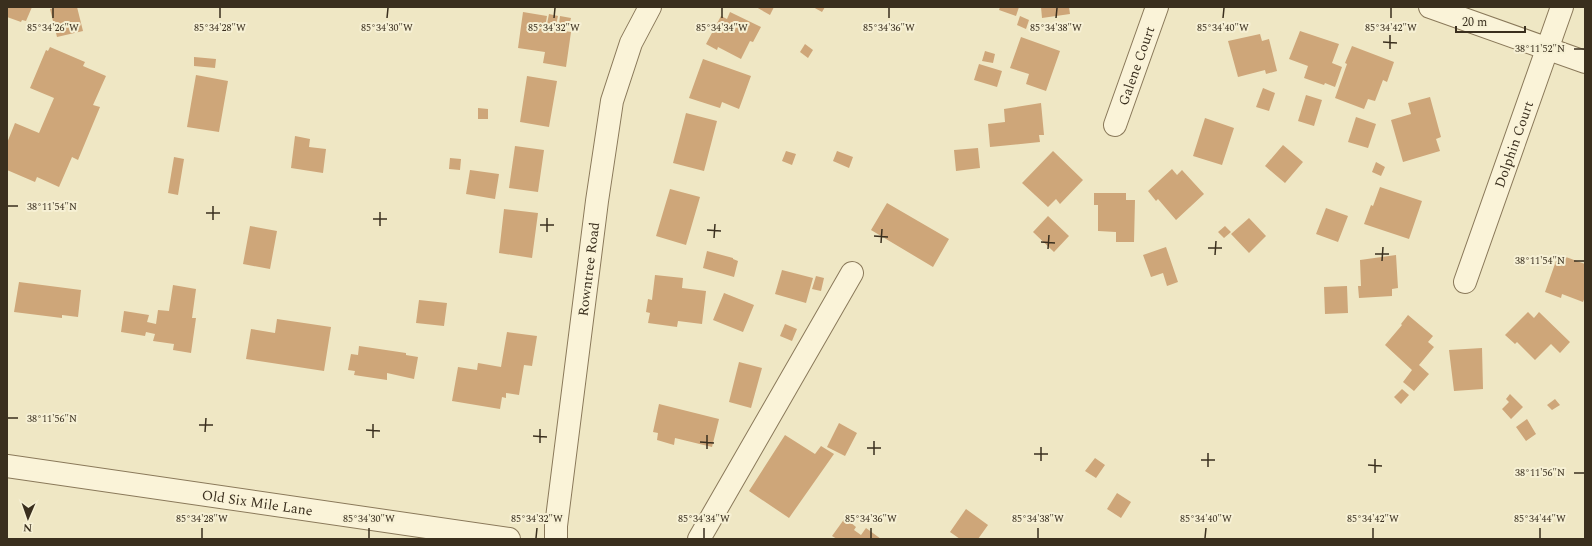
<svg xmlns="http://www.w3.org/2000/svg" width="1592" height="546" viewBox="0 0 1592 546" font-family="Spectral,serif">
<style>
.building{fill:#cea679}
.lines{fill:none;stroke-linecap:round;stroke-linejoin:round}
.minor-casing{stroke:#8a795a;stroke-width:24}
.minor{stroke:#faf3d8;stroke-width:22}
.ticks{fill:none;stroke:#3a2f1e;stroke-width:1.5}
.labels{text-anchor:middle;stroke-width:4;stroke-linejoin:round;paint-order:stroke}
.street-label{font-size:14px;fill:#3a2f1e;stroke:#f6f0d4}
.ticks-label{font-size:10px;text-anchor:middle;fill:#3a2f1e;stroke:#f6f0d4;stroke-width:4;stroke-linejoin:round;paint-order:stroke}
</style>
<rect width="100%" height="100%" fill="#efe7c4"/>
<path class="building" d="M7,7H32L26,21L22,20L21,22L7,17Z
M57,7H77L83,31L57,37L50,9Z
M756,7H774L770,15Z
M813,7H825L822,12Z
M1000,7H1019L1016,16L999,10Z
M1041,7H1069L1070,14L1042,18Z
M523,12L547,16L545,28L571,32L566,67L543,63L545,52L518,48Z
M730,12L761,27L753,42L750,41L741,59L718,47L717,50L706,44L721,16L727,19Z
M549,14L558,16L556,25L547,24Z
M560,16L571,18L569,26L559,24Z
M1020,16L1029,20L1026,29L1017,25Z
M1300,31L1339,44L1332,63L1342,67L1335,87L1325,83L1324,85L1304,78L1308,66L1289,59Z
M1260,34L1262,41L1269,39L1277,71L1266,74L1265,70L1238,77L1228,41Z
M1021,37L1060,51L1046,91L1026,84L1029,74L1010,68Z
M805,44L813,50L808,58L800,52Z
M1352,46L1394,62L1387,82L1383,80L1375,101L1368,99L1364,109L1335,98L1347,64L1345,63Z
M50,47L85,62L83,66L106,76L93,105L100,107L78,160L72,157L59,187L37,177L35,182L7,170V143L15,123L39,133L54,98L30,88L46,50L48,51Z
M985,51L995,54L993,63L982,61Z
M194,57L216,59L215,68L194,66Z
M703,59L751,76L739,109L722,102L720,108L689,98Z
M979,64L1002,71L997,87L974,80Z
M196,75L228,81L219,132L187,127Z
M527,76L557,81L549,127L520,122Z
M1263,88L1275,93L1269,111L1256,107Z
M1306,95L1322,100L1314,126L1298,121Z
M1430,97L1441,137L1436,139L1440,151L1403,162L1391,120L1411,114L1408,103Z
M1041,103L1044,135H1039L1040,142L990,147L988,124L1005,122L1004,109Z
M478,108L488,109V119H478Z
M686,113L717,121L704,171L673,163Z
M1356,117L1376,124L1368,148L1348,142Z
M1205,118L1234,128L1222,165L1193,156Z
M295,136L310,139L309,147L326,149L323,173L291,168Z
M1283,145L1303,162L1285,183L1265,166Z
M515,146L544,150L538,192L509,188Z
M978,148L980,168L956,171L954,150Z
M786,151L796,154L792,165L782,161Z
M837,151L853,157L849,168L833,161Z
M1053,151L1083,180L1060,204L1056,199L1048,207L1022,183Z
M174,157L184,159L178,195L168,193Z
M450,158L461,159L460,170L449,169Z
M1376,162L1385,167L1381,176L1372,172Z
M1172,169L1177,175L1182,170L1204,194L1176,220L1158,199L1156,201L1148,191Z
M470,170L499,174L495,199L466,194Z
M1380,187L1422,201L1409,239L1364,224L1371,205L1373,206Z
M670,189L700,197L686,245L656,236Z
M1094,193H1126V200H1135L1134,242H1116V232L1098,231V205H1094Z
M887,203L949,239L933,267L871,230Z
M1326,208L1348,216L1338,242L1316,234Z
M504,209L538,213L532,258L499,253Z
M1048,216L1069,236L1054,252L1033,232Z
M1249,218L1266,236L1249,253L1231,234Z
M250,226L277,231L270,269L243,264Z
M1225,226L1231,232L1224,238L1218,232Z
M1166,247L1178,282L1167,286L1163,273L1151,277L1143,255Z
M707,251L733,258V259L738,261L734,277L703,268Z
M1396,255L1398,288L1392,289V296L1359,298L1358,286H1361L1360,260Z
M1566,257L1585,264V297L1583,302L1562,294L1561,298L1545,292L1556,261L1564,263Z
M782,270L813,278L806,303L775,294Z
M655,275L683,278L682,288L706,291L702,324L678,321L677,327L648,323L650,313L646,312L648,299L652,300Z
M816,276L824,278L821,291L812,289Z
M19,282L81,290L78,317L62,315V318L14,312Z
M173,285L196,289L192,318H196L191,353L173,350L174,344L153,341L155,334L146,332L145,336L121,332L124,311L149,315L147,322L156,324L158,310L169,311Z
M1347,286L1348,313L1325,314L1324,287Z
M724,293L754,305L743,332L713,320Z
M419,300L447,303L444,326L416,323Z
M1528,312L1534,318L1539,312L1570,342L1560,353L1551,344L1535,360L1517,342L1515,344L1505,335Z
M1408,315L1433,336L1428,342L1434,347L1419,365L1429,374L1414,391L1403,382L1412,370L1385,345L1402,325L1401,324Z
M277,319L331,327L324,371L246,359L251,329L275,333Z
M785,324L797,329L792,341L780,336Z
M507,332L537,336L532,366L524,365L519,395L506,393V398L502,397L500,409L452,401L458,367L477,370L478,363L501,367Z
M359,346L406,353V355L418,357L414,379L387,373V380L354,375L355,371L348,370L351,354L358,355Z
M1482,348L1483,389L1454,391L1449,350Z
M739,362L762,368L751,408L729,402Z
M1402,389L1409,395L1401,404L1394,397Z
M1510,394L1523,407L1511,419L1502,409L1509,402L1506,399Z
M1555,399L1560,405L1552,410L1547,405Z
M659,404L719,419L712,447L675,438L674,445L657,440L658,433L653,432Z
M1527,419L1536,434L1526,441L1516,427Z
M839,423L857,433L845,456L827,447Z
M785,435L815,454L821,446L834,454L789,518L749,491Z
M1095,458L1105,465L1096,478L1085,471Z
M1117,493L1131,502L1121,518L1107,509Z
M966,509L988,525L978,539H960L950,532Z
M845,518L856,527L854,530L861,535L866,528L881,539H837L832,536Z"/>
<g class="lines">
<defs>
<g id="minor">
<path d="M1430,7L1585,62"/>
<path id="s1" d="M1115,125L1157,7"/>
<path id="s2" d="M1465,282L1562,7"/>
<path id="s3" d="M7,466L509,539"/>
<path id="s4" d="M556,539V526L597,201L612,101L631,43L650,7"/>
<path d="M699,539L852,273"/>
</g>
</defs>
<use href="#minor" class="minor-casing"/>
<use href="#minor" class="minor"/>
</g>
<path class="ticks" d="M53,18V8M220,18V8M387,18L388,8M554,18L555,8M722,18V8M889,18V8M1056,18L1057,8M1223,18L1224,8M1391,18V8M1383,42L1397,43M1390,49V35M1574,49H1584M8,206H18M206,213H220M373,219H387M213,220V206M540,225H554M380,226V212M707,230L721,231M547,232V218M874,236L888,237M714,238L715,224M1041,242L1055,243M881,243L882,229M1208,248H1222M1048,249L1049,235M1375,254H1389M1215,255L1216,241M1382,261L1383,247M1574,261H1584M8,418H18M199,425H213M366,430L380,431M205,432L206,418M533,436L547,437M373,438V424M700,442L714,443M540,443V429M867,448H881M707,449V435M1034,454H1048M874,455V441M1201,460H1215M1041,461V447M1368,465L1382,466M1208,467V453M1375,473V459M1574,473H1584M202,538V528M369,538V528M536,538L537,528M704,538V528M871,538V528M1038,538V528M1205,538L1206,528M1373,538V528M1540,538V528"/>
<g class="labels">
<g class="street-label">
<text dy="5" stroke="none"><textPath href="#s1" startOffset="63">Galene Court</textPath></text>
<text dy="5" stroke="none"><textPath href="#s2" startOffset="146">Dolphin Court</textPath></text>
<text dy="5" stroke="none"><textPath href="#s4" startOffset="272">Rowntree Road</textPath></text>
<text dy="5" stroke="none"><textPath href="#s3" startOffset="253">Old Six Mile Lane</textPath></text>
</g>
</g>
<g class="ticks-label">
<text x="53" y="31">85°34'26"W</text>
<text x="220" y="31">85°34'28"W</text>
<text x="387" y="31">85°34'30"W</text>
<text x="554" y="31">85°34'32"W</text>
<text x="722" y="31">85°34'34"W</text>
<text x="889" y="31">85°34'36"W</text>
<text x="1056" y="31">85°34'38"W</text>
<text x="1223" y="31">85°34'40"W</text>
<text x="1391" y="31">85°34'42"W</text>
<text x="1540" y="52">38°11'52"N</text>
<text x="52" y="210">38°11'54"N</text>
<text x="1540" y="264">38°11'54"N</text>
<text x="52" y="422">38°11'56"N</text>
<text x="1540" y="476">38°11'56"N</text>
<text x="202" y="522">85°34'28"W</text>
<text x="369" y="522">85°34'30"W</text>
<text x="537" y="522">85°34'32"W</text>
<text x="704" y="522">85°34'34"W</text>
<text x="871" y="522">85°34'36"W</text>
<text x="1038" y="522">85°34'38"W</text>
<text x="1206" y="522">85°34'40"W</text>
<text x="1373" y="522">85°34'42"W</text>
<text x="1540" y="522">85°34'44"W</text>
</g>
<rect width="1592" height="546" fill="none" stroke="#3a2f1e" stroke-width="16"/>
<g transform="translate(28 518) rotate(182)" stroke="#f6f0d4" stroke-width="3" paint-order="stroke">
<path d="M0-3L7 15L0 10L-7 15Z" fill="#3a2f1e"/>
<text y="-6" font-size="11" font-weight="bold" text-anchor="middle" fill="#3a2f1e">N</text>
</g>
<path d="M1456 26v6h69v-6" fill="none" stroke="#3a2f1e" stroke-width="2"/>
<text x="1462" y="26" font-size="12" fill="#3a2f1e" stroke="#f6f0d4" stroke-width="3" paint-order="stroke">20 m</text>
</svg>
